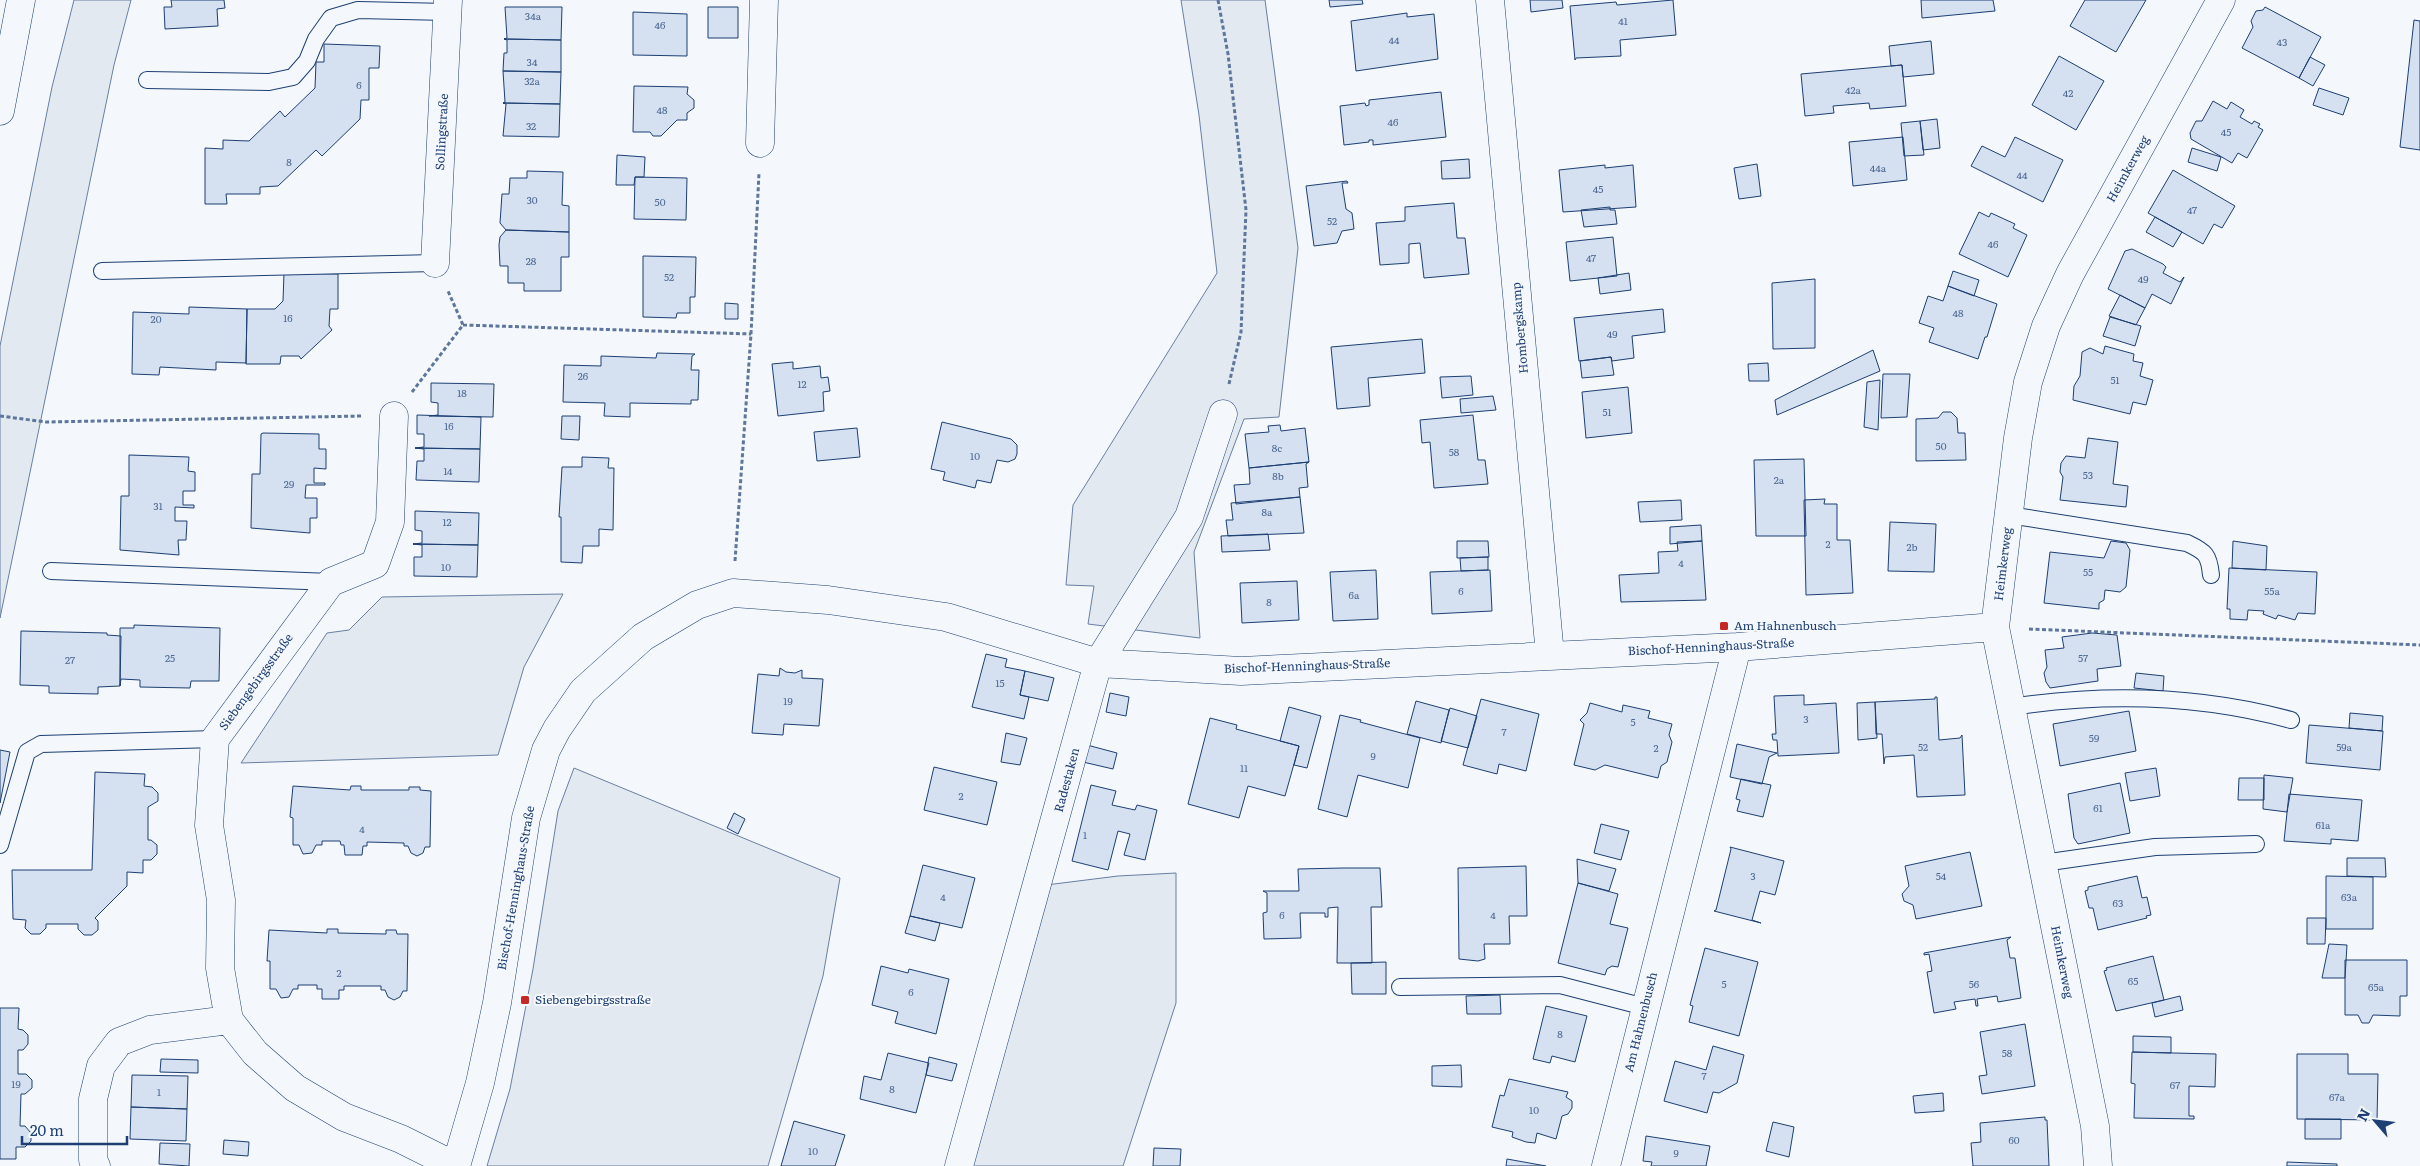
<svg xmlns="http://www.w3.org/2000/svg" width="2420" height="1166" viewBox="0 0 2420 1166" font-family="Literata,serif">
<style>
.green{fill:#e3e9f0;stroke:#687fa3}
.building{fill:#d5e0f0;stroke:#1d3f73}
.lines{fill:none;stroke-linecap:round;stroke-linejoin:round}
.lane-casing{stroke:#1d3f73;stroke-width:18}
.street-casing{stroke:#1d3f73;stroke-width:29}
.secondary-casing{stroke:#1d3f73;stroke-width:29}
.path{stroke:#5e769c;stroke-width:3;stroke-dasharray:4 2.5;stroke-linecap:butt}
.lane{stroke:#f4f7fb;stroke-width:16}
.street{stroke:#f4f7fb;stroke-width:28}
.secondary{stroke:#f4f7fb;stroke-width:28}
.poi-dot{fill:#c62828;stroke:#f4f7fb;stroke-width:2}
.labels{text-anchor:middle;stroke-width:4;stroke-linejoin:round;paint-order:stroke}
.number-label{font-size:10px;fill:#4b6792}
.street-label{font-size:12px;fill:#1d3f73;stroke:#f4f7fb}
.poi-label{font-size:12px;fill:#1d3f73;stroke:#f4f7fb;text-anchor:start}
</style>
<rect width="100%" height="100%" fill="#f4f7fb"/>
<path class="green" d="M74,0H131L114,65L0,618V346L52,87Z
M1181,0H1265L1298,248L1279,417L1244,419L1194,552L1200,638L1088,624L1094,586L1066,585L1073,505L1217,273L1199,115Z
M563,594L524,667L498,755L241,763L327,633L349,630L382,597Z
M574,768L840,878L823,976L768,1166H487L510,1089L533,969L558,811Z
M1176,873V1003L1123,1166H959L1038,886L1118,876Z"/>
<path class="building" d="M171,0H224L225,8L217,9L218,26L165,29L164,7H172Z
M1329,0H1362L1363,4L1330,7Z
M1530,0H1562L1563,8L1531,12Z
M1673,0L1676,35L1620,40L1621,56L1576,58L1575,60L1570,6L1616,2L1617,5Z
M1921,0H1993L1995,11L1922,18Z
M2085,0H2146L2116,52L2070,26Z
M505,7H562L561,40L504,39L507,38Z
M708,7H738V38H708Z
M2265,7L2321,37L2299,78L2242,48L2253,27L2251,21L2256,11L2263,10Z
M633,12L687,14V56L633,55Z
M1407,13V17L1434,14L1438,59L1356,71L1351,21Z
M2414,20L2420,21V150L2400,147Z
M504,39L561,40V72L503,71L504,53H507V40Z
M1931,41L1934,74L1903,77L1902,65L1891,66L1889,46Z
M324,44L380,46L379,68H369V100H361L360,119L322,156L316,150L278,186L260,187V194H226L227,204H205V148L223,149V140L249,141L280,111L285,117L315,88L316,62H324Z
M2059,56L2104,81L2076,130L2032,105Z
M2310,57L2325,65L2313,86L2299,78Z
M1902,65L1906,106L1870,109L1869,103L1833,106L1834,113L1805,116L1801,74Z
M503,71L561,72L560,104L503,103L505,102Z
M634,86L688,87L687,94L694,100V108L687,113V120H677L661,136H653L650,132H633Z
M2319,88L2349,98L2343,115L2313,105Z
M1441,92L1446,137L1373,145V140H1369V142L1344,145L1340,106L1365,103L1366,106L1369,105V100Z
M2213,101L2227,109L2231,102L2244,110L2240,117L2252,124L2254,121L2260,124L2258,127L2263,130L2247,158L2238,153L2232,163L2191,139L2190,133L2196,121H2202Z
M503,103L560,104L559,137L503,136L506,104Z
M1937,119L1940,148L1923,150L1920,121Z
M1920,121L1924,155L1904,156L1901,123Z
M1903,137L1907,180L1853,186L1849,142Z
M2015,137L2063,160L2043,202L1971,166L1982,146L2005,157Z
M2192,148L2221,157L2217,171L2188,162Z
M617,155L645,157L644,177H635L634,185H616Z
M1469,159L1470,178L1442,179L1441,161Z
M1757,164L1761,196L1739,199L1734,168Z
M1605,165V168L1633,165L1636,207L1563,212L1559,170Z
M2173,170L2235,206L2222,228L2214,224L2203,244L2148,213Z
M527,171L563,172L562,205L569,206V232L506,230L500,223L502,194H509L510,178H527Z
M635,177L687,178L686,220L634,219Z
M1347,181L1348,183H1342L1346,209L1352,213L1354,229L1342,231L1337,243L1314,246L1306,186Z
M1454,203L1457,238H1465L1469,274L1424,278L1420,243L1409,244V263L1380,265L1376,223L1405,221V207Z
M1610,207V210H1615L1617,224L1584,227L1581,210Z
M1979,212L1989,217L1991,213L2015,224L2013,228L2027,235L2008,277L1959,254Z
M2155,217L2182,232L2173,247L2146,232Z
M506,230L569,232V257H561V291H524V283H508V266H500L499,245L500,237Z
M1613,237L1617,276L1570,281L1566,242Z
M2132,249L2163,264L2166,267L2163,273L2180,282L2184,277L2171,304L2152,294L2145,308L2108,289L2125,251Z
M643,256L696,257L695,297H690V313H677L676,318L643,317Z
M1953,271L1979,280L1974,296L1948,286Z
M284,273L338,274V309H330L329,326L332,330L301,359L299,356H281L280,364H246L247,309H275L283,301Z
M1629,273L1631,290L1600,294L1598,278Z
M1815,279V348L1773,349L1772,283Z
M1948,286L1997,304L1987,337H1985L1978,359L1929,342L1934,328L1919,323L1928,296L1943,301Z
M2120,295L2145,308L2136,325L2109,316Z
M725,303L738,304V319H725Z
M189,307L247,309L246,363L216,362V370L160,367L159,375L132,374L133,312L189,314Z
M1663,309L1665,332L1632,336L1634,358L1612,361L1611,357L1579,361L1574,318Z
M2110,317L2141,326L2135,346L2103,336Z
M1422,339L1425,373L1368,378L1370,406L1337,409L1331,347Z
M2105,346L2134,354L2133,361L2143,363L2140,376L2153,380L2146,405L2133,402L2130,414L2073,400L2074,386L2080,376L2082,352L2090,348L2103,354Z
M1873,350L1880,371L1777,415L1775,400Z
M657,353L695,354L692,356L691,370H699L698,400H691V404L630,403V417L604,416L605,403L563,402L564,365L601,366V356L656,358Z
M1611,357L1614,375L1582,378L1580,361Z
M793,362V369L820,366L821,378L828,377L830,391L823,392L824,411L778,416L772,364Z
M1768,363L1769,381H1749L1748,364Z
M1883,374H1910L1907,417L1881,418Z
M1471,376L1473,395L1442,398L1440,377Z
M1880,380L1878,430L1864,427L1867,382Z
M431,383L494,384L493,417L429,416L438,415V403L431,402Z
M1628,387L1632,433L1586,438L1582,392Z
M1493,396L1496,410L1461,413L1460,399Z
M1943,412H1951L1957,418L1958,433H1965L1966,460L1916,461V419L1938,418Z
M417,415L481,417L480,449L415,448L424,447V434H417Z
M1473,415L1478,460H1485L1488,484L1434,488L1430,442L1422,443L1420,420Z
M562,416H580L579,440L561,439Z
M942,422L1011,439L1017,445V454L1015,459L1008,462L997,460L991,483L977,480L975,488L943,480L945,472L931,469Z
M1280,425L1281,431L1305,428L1309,462L1249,468L1245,434L1269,432L1268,426Z
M857,428L860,457L817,461L814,432Z
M263,433L319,434V449H326V469L314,468V483H325V485H306L305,498H317V518H310V533L251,528L252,474H260L261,434Z
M2088,438L2118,442L2113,484L2128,486L2126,507L2060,500L2063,477L2060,472L2061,463L2066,456L2085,458Z
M415,448L480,449L479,482L416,480L417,461H424V449Z
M129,455L189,457L188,471L195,472V491H183V505H194V508L175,507V521H187L186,540H178L179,555L120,550L121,496H129Z
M582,457L609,458L608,468H614L613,530L599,529V546H583L582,563L561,562V517H559L562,467H582Z
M1804,459L1806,536H1756L1754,460Z
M1309,462L1306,464L1308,487L1299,488L1300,497L1236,504L1234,485L1250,484L1249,468Z
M1300,497L1304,533L1228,536L1226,520H1233L1231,503Z
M1825,499L1824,504H1837V540H1850L1853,593L1806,595L1804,500Z
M1681,500L1682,520L1640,522L1638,502Z
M415,511L479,513L478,545L413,544L422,543V531L415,530Z
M1890,522L1936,524L1934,572L1888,571Z
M1701,525L1702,541L1670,544V527Z
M1268,534L1270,550L1222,552L1221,536Z
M1457,541H1488L1489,557L1457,558Z
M1702,541L1706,600L1621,602L1619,575L1659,573L1658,552L1678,551L1677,542Z
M2111,541L2126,543L2130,550L2126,587L2120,592L2105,590L2104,600L2099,603V609L2044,603L2050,552L2104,558Z
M2233,541L2267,546L2266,570L2232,568Z
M413,544L478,545L477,577L414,576V557H422V545Z
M1488,557V570L1461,571L1460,558Z
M2229,568L2317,572L2315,614L2298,613L2295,620L2278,615L2276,619L2263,614L2264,611L2248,610L2247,620L2230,619V609H2227Z
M1376,570L1378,619L1333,621L1330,572Z
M1490,570L1492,611L1432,614L1430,572Z
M1297,581L1299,620L1242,623L1240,583Z
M134,625L220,628L219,681H191L190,688L140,687V680L121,679L120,686V628H134Z
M21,631L107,633V635L121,636L120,686L98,687V694L49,693V686L20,685Z
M2092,633L2117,635L2121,666L2097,669L2098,681L2050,688L2046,682L2044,673L2047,667L2045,650L2064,648L2062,637Z
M986,654L1007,659L1005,667L1025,671L1020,695L1029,697L1024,719L972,707Z
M780,668L786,672L795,673L802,670V678L823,679L819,726L784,724L783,735L752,733L758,674L779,676Z
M1025,671L1054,678L1048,701L1020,695Z
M2136,673L2164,676L2163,691L2134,688Z
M1110,693L1129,697L1126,716L1106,712Z
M1804,695V705L1836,703L1839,753L1778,756L1777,740H1773L1772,734H1776L1774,696Z
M1935,697H1937L1939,740L1960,738L1962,735L1965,795L1917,797L1914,755L1885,757L1884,764L1882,734H1876L1875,702L1935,699Z
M1481,699L1539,714L1526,771L1499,764L1497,774L1463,765Z
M1416,701L1449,710L1441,743L1407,734Z
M1875,702L1877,738L1858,740L1857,703Z
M1590,703L1622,712L1623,705L1650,711L1648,718L1672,724L1669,735L1672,742L1667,762L1661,766L1658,778L1605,765L1595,770L1574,765L1584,724L1580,720L1587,713Z
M1289,707L1321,716L1307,768L1294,765L1299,746L1280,741Z
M1450,708L1477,716L1468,748L1441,741Z
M2129,711L2136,751L2060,766L2053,724Z
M2350,713L2383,716L2382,731L2349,728Z
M1340,715L1361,720L1360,722L1420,738L1408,788L1358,775L1347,817L1318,809Z
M1210,718L1237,725L1236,729L1299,746L1285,796L1248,786L1239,818L1188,804Z
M2309,725L2383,731L2380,770L2306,763Z
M1006,733L1027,738L1020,765L1001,762Z
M1737,744L1777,753L1769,757L1762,784L1730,777Z
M1087,745L1117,753L1113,769L1083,762Z
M0,750L10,752L0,803Z
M934,767L997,782L987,825L924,810Z
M2156,768L2160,796L2130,801L2125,773Z
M95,772L145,774L144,786L152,787L158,793V801L148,807V840H151L157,845V854L151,860H143V873L127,872V886L95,918L98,921V930L92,935H84L78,929V924H46V928L40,934H31L25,928L26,920L13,919L12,870H92Z
M2264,775L2293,778L2287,812L2263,809Z
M2239,778H2264V800H2238Z
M1741,779L1771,785L1763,817L1737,811L1740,800L1736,799Z
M2120,783L2130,833L2078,844L2074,838L2068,794Z
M1091,785L1116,791L1112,805L1135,810L1137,805L1157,810L1145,860L1124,855L1130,834L1118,831L1108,870L1072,861Z
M293,786L350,790L351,786H361V790H409V787H420V790L431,791L430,847H425L423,853L417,856L411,853L408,846H404V843L367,842V846H363L362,855H345L344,845H341L340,841H322V845H316L312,853L303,854L299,845H293V818L290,817Z
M2289,794L2362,800L2358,841L2331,839V844L2284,841Z
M734,813L745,819L738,834L727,828Z
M1601,824L1629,831L1621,860L1594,853Z
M1730,847L1784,861L1775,895L1760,891L1752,920L1761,923L1714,911L1716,910L1731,849Z
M1970,852L1982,906L1916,919L1913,905L1904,901L1902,894L1909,886L1905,866Z
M2347,858H2385L2386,877L2347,876Z
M1577,859L1616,869L1609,891L1578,883Z
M923,865L975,878L962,928L910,916Z
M1526,866L1527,916H1509L1510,944H1484L1485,959L1478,961L1459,959L1458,868Z
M1343,868H1380L1382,907H1371L1372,963H1337L1338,907L1328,908V917H1325V913H1300L1301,938L1264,939L1263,913L1267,912V893L1263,891H1299L1298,869Z
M2137,876L2142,898L2147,897L2151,915L2146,916L2147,918L2098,930L2093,908H2089L2085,891L2088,890V887Z
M2326,876L2373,877V929H2326Z
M1578,883L1618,894L1610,924L1628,928L1618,967L1612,966L1607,969L1605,975L1558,963Z
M910,916L940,923L935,941L905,933Z
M2307,918H2326L2325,944H2307Z
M327,929H338V933L386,934V930H396L397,934H408L407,991H403L400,997L394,1000L388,997L385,990H381V986H344V990H339V999H322V989H317V985H298V989H293L289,997L281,998L276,989H270V961H267L269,930L327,933Z
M2011,937L2007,940L2010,958H2015L2021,998L1998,1002L1997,996L1977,999L1978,1006H1976L1975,999L1954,1002L1956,1009L1934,1013L1927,972L1932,971L1929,954L1924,955V953Z
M2329,944L2347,945L2345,978H2322Z
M1705,948L1758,962L1739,1036L1689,1022L1693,1006L1690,1005Z
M2153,956L2164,1000L2116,1011L2104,971L2107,970L2106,968Z
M2345,960H2407V996H2400V1016L2373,1015L2369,1023H2362L2358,1015H2345Z
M1386,962V994H1352L1351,963Z
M881,966L908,973L909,969L949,979L936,1034L895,1023L898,1012L872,1005Z
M1500,995L1501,1014H1467L1466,996Z
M2180,996L2183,1010L2155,1017L2152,1003Z
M1546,1006L1587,1016L1575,1062L1552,1056L1550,1063L1533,1059Z
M0,1008H19L18,1029L23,1030L28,1035V1044L23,1050H18V1074H26L32,1080V1088L25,1094H21L20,1126H25L31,1133V1141L25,1147H16V1159H0Z
M2025,1024L2035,1086L1982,1094L1979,1076L1987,1075L1980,1032Z
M2133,1036L2171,1037V1053L2133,1052Z
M1713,1046L1744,1055L1737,1083L1719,1093L1713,1092L1707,1113L1664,1101L1675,1061L1706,1070Z
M2132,1052L2216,1054L2215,1087L2189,1086V1116H2194V1119L2134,1118L2135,1084L2131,1083Z
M888,1053L929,1063L916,1113L860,1099L864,1076L881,1080Z
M2297,1054H2348V1074H2378L2377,1120L2297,1119Z
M929,1057L957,1064L952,1081L926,1075Z
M161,1059L198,1060V1073L160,1072Z
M1461,1065L1462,1087L1432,1086V1066Z
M132,1075L188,1076L187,1109L131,1107Z
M1509,1079L1568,1092L1566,1097L1572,1101V1108L1568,1114L1562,1116L1556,1139L1537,1133L1535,1143L1526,1142L1512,1137L1513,1132L1492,1127L1500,1095L1504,1096Z
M1943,1093L1944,1111L1915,1113L1913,1096Z
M131,1107L187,1109L186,1141L130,1139Z
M2045,1117V1120H2047L2049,1166H1973L1971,1143L1981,1142L1980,1123Z
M2305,1119H2341V1139H2305Z
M794,1121L845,1135L835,1166H781Z
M1773,1122L1794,1127L1789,1157L1766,1151Z
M1646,1136L1710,1146L1706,1166H1651L1652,1162L1643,1161Z
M224,1140L249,1142L248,1156L223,1154Z
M160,1143L190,1144L189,1166L159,1164Z
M1154,1148L1181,1149L1180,1166H1153Z
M1507,1159L1546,1166H1506Z
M2287,1162L2337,1164V1166H2287Z"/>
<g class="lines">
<defs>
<path id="lane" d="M147,80L269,82L293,77L307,61L316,39L331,18L358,10L448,12
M102,271L435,263
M2009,515L2187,543C2206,552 2209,555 2211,575
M51,571L331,582
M2011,707C2104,693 2200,695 2291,720
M0,845L27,752L41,744L215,739
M2043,863L2155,847L2256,844
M1400,987L1560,985L1645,1007"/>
<path id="street" d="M1490,0L1550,655
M760,143L764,0
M435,263L448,0
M394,416L390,522L375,564L331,582L215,739L209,825L221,900L220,968L229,1020L255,1053L295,1088L344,1117L401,1139L455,1166
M96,1166L93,1160V1099L101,1066L119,1042L150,1030L229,1020
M456,1166L480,1083L497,1003L526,818L546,750L557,729L583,691L643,637L697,605L733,593L828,600L946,617L1098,663L1241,671L1737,647L1995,627
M959,1166L1098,663L1189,517L1223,414
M1606,1166L1737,647
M2098,1166L2095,1126L1995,627L2018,438L2028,382L2046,326L2070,274L2221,0"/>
<path id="secondary" d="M0,111L21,0"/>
</defs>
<use href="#lane" class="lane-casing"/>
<use href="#street" class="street-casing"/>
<use href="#secondary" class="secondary-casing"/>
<path class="path" d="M1218,0L1228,54L1246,210L1241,332L1229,384
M463,325L751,334
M412,392L463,325L448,291
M0,416L46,422L363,416
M735,561L751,334L759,173
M2029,629L2420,645"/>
<use href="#lane" class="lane"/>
<use href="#street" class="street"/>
<use href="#secondary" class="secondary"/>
</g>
<g class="poi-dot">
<rect x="1719" y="621" width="10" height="10" rx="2.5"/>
<rect x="520" y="995" width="10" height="10" rx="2.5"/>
</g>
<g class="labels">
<g class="number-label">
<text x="533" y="20">34a</text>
<text x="1623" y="25">41</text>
<text x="660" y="29">46</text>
<text x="1394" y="44">44</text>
<text x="2282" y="46">43</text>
<text x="532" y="66">34</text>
<text x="532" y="85">32a</text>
<text x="359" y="89">6</text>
<text x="1853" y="94">42a</text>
<text x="2068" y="97">42</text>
<text x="662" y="114">48</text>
<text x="1393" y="126">46</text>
<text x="531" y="130">32</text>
<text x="2226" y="136">45</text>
<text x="289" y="166">8</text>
<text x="1878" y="172">44a</text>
<text x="2022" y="179">44</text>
<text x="1598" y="193">45</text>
<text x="532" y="204">30</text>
<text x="660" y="206">50</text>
<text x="2192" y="214">47</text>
<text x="1332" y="225">52</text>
<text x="1993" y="248">46</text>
<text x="1591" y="262">47</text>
<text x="531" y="265">28</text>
<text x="669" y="281">52</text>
<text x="2143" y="283">49</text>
<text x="1958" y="317">48</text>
<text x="288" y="322">16</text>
<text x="156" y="323">20</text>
<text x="1612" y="338">49</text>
<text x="583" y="380">26</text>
<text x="2115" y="384">51</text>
<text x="802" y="388">12</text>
<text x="462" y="397">18</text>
<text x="1607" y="416">51</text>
<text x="449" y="430">16</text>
<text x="1941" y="450">50</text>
<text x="1277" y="452">8c</text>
<text x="1454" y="456">58</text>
<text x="975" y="460">10</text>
<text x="448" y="475">14</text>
<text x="2088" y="479">53</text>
<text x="1278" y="480">8b</text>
<text x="1779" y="484">2a</text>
<text x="289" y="488">29</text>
<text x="158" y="510">31</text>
<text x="1267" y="516">8a</text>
<text x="447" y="526">12</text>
<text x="1828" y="548">2</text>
<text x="1912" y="551">2b</text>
<text x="1681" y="567">4</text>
<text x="446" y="571">10</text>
<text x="2088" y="576">55</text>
<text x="1461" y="595">6</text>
<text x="2272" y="595">55a</text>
<text x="1354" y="599">6a</text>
<text x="1269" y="606">8</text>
<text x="170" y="662">25</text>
<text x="2083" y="662">57</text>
<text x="70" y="664">27</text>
<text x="1000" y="687">15</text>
<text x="788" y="705">19</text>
<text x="1806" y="723">3</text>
<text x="1633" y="726">5</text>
<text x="1504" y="736">7</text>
<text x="2094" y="742">59</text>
<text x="1923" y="751">52</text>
<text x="2344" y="751">59a</text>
<text x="1656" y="752">2</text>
<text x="1373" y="760">9</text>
<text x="1244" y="772">11</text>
<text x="961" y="800">2</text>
<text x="2098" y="812">61</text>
<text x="2323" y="829">61a</text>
<text x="362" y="833">4</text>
<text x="1085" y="839">1</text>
<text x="1753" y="880">3</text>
<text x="1941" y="880">54</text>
<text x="943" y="901">4</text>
<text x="2349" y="901">63a</text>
<text x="2118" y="907">63</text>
<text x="1282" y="919">6</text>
<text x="1493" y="919">4</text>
<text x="339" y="977">2</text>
<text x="2133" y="985">65</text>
<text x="1724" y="988">5</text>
<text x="1974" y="988">56</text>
<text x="2376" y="991">65a</text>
<text x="911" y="996">6</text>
<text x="1560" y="1038">8</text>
<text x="2007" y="1057">58</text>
<text x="1704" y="1080">7</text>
<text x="16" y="1088">19</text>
<text x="2175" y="1089">67</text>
<text x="892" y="1093">8</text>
<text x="159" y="1096">1</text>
<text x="2337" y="1101">67a</text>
<text x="1534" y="1114">10</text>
<text x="2014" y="1144">60</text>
<text x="813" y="1155">10</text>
<text x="1676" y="1157">9</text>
</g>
<g class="street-label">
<text transform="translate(442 132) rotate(-87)" y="4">Sollingstraße</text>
<text transform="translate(2128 169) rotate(-61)" y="4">Heimkerweg</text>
<text transform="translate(1520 328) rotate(-95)" y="4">Hombergskamp</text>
<text transform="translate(2003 564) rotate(-83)" y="4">Heimkerweg</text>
<text transform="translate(1711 647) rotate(-3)" y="4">Bischof-Henninghaus-Straße</text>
<text transform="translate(1307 666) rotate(-2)" y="4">Bischof-Henninghaus-Straße</text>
<text transform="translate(256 682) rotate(-54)" y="4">Siebengebirgsstraße</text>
<text transform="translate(1067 780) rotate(-75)" y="4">Radestaken</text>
<text transform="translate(516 888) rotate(-80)" y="4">Bischof-Henninghaus-Straße</text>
<text transform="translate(2062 962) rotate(79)" y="4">Heimkerweg</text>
<text transform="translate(1641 1022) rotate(-76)" y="4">Am Hahnenbusch</text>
</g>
<g class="poi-label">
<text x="1734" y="630">Am Hahnenbusch</text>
<text x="535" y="1004">Siebengebirgsstraße</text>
</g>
</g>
<g transform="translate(2375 1121) rotate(298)" stroke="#f4f7fb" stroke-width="4" paint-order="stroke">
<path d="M0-4L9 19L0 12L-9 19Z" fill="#1d3f73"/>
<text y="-8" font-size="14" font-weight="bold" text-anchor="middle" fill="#1d3f73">N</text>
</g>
<path d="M22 1136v8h105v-8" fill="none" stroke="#1d3f73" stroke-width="2.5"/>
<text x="30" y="1136" font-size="15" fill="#1d3f73" stroke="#f4f7fb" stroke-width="4" paint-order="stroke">20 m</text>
</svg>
